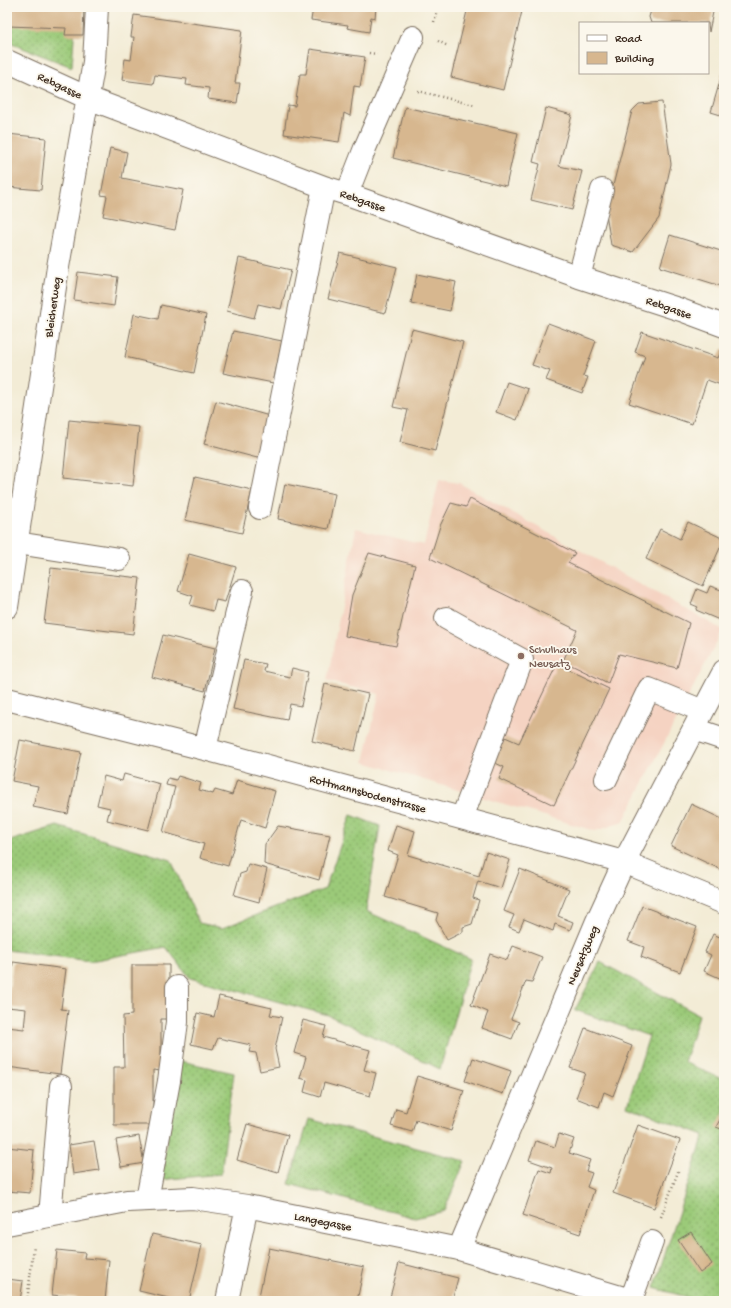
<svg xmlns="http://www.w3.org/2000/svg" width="731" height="1308" viewBox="0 0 731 1308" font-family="'Gochi Hand',sans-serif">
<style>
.built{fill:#f5d3c2}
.garden{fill:url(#garden-dots);stroke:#6b7a4c}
.building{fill:#d7b78f}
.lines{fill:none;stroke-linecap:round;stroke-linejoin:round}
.minor-casing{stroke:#7b6e5e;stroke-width:24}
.path{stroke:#7b6e5e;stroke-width:2.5;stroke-dasharray:1 3;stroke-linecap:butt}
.minor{stroke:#fff;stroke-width:22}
.education-dot{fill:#8d6e63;stroke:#fbf7ec;stroke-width:1.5}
.labels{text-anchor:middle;stroke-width:3.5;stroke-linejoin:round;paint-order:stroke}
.street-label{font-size:12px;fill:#3b2a1e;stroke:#fbf7ec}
.education-label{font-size:12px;fill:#785e54;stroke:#fbf7ec;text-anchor:start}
</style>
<defs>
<pattern id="garden-dots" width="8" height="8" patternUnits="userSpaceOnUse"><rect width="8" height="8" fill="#9bca79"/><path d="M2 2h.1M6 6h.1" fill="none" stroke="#80a463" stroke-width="1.8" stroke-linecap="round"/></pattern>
</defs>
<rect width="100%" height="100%" fill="#fbf7ec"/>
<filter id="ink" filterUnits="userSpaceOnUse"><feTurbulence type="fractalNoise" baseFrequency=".025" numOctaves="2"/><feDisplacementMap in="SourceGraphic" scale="8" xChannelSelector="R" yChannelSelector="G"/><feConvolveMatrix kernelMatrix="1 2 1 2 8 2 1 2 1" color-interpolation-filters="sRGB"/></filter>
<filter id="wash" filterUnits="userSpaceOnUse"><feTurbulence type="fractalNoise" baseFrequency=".012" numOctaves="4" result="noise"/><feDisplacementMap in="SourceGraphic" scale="16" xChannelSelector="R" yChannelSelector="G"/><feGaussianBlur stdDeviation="0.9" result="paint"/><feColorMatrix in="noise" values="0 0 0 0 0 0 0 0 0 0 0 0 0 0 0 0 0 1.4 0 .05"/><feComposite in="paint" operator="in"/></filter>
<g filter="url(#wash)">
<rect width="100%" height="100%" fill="#f3ecd6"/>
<path class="built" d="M439,480L459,483L723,630L623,822L595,831L364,762L379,694L327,681L356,528L424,545Z"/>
<path class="garden" d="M7,7H76L72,67L7,42Z
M351,815L380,826L366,911L471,959L440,1069L328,1015L190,978L166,947L90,961L7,950V842L57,826L171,860L199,923L222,928L325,889Z
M600,962L699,1015L684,1062L724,1080V1301H702L654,1288L704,1135L627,1106L649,1036L575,1010Z
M181,1061L234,1073L221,1174L160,1180Z
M309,1119L465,1161L444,1211L415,1218L289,1184Z"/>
<g id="blocks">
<path class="building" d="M8,7H84L83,35H65L66,28L7,26Z
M318,7H376L375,18L371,17L369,32L347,28L348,25L311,20L313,8Z
M468,7H523L503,90L451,77Z
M652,7H714L709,32L708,23H651L649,17Z
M134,15L242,30L235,83H240L237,103L208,99L209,88L186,85L187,79L155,75L153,84L122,80L125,59L131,60L134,37H131Z
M310,49L365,57L360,87L354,86L350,116L344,113L339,142L284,134L288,105L295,106L300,74H306Z
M724,67V116L711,112Z
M662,102L671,164L659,218L633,252L611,245L606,213L632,111L639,104Z
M405,107L518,133L506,186L393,158Z
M546,108L572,115L559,166L582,171L572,210L531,200L540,164L533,162Z
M7,134L46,138L41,190L7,187Z
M110,148L127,152L122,178L183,190L175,230L103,216L107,196L101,195Z
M670,235L724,252V287L660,267Z
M340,253L397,267L385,313L328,299Z
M239,258L291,270L281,309L258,304L254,318L227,311Z
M78,272L118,277L114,306L74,300Z
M417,274L456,282L450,311L411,303Z
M161,305L206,315L194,373L125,357L134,314L158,319Z
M548,323L596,341L583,376L588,377L582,393L546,380L550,371L532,365Z
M412,329L463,342L435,451L400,442L408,410L393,407Z
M233,331L282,341L273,383L223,373Z
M642,332L718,358L722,349H724V386L707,380L692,424L629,403L645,356L635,352Z
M507,382L528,389L517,420L496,412Z
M216,401L273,417L261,459L204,444Z
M69,420L139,427L133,486L63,478Z
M195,477L252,490L242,533L185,520Z
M285,484L335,494L328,529L278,519Z
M470,499L575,553L568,563L689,623L677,668L619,654L608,683L563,661L577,630L430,558L440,526L451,503L466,507Z
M688,522L724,539L703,586L646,559L660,529L680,539Z
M369,553L415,565L396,646L345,636L352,595Z
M189,554L236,567L225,602L216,600L213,611L190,605L193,596L178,591Z
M51,568L140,578L133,634L44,623Z
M710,586L724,591V622L696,610L698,607L691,604L697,589L707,593Z
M163,635L215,648L205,691L152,677Z
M244,660L266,664L264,671L290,677L292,668L308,672L301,706L290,704L287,720L233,709Z
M557,664L609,689L554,805L499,779L504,767L493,762L505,737L519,743Z
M325,684L368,694L355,751L312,741Z
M20,740L81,752L68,814L33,807L38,786L12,781Z
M124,774L160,784L148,830L107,820L110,808L97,805L104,776L122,781Z
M178,776L201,783L199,790L213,794L215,790L232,795L237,780L275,791L265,828L241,820L228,866L200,858L204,844L163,832L175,787L166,785L168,778L176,780Z
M691,804L724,820V871L671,846Z
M396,825L415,831L408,855L479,876L486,852L510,860L501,888L478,881L473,898L479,900L472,924L463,927V932L447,940L436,920L438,913L385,897L398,855L388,851Z
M278,826L330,835L319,880L264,864L265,844Z
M248,864L267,869L259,902L234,895L240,874L246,872Z
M520,869L569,889L558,916L573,922L570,930L555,924L553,931L524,919L519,931L509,927L514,915L504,911Z
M642,906L697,927L680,972L641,957L644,947L628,941Z
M713,934L724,939V980L704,971L711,955L705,952Z
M513,946L542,957L532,982L526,981L511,1019L519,1022L512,1039L482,1028L488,1012L471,1005L490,954L507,960Z
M13,962L66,969L61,1009L68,1010L60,1074L7,1067V1027L24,1029L26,1009L7,1007Z
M132,965H169V1019H161V1071L153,1070V1125H114V1067H124L123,1016L132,1015Z
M219,996L272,1008L270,1015L282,1017L275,1049L279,1067L260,1071L256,1053L249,1052L251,1045L218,1038L213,1049L191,1044L197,1013L214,1017Z
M303,1020L326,1026L323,1037L370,1050L364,1070L376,1073L370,1096L324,1083L320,1097L304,1092L307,1080L300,1078L306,1057L294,1053Z
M585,1028L632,1046L613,1096L604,1092L599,1107L576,1098L585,1073L570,1068Z
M473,1058L511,1071L503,1094L465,1081Z
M417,1076L464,1090L451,1131L416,1120L412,1132L391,1126L396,1109L406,1112Z
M724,1112V1130L716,1127Z
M247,1124L288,1135L278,1172L237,1160Z
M638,1125L680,1140L654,1208L613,1193Z
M559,1134L574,1139L569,1153L590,1160L586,1171L592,1173L587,1187L594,1190L580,1234L523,1215L539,1169L551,1173L552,1168L529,1160L536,1141L555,1147Z
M139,1136L144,1163L121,1167L116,1140Z
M94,1141L99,1170L73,1174L69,1145Z
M7,1147L34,1150L30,1193L7,1191Z
M691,1232L712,1264L700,1273L678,1240Z
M152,1234L202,1245L189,1301H181L139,1291Z
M269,1248L364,1267L357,1301H258Z
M57,1250L85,1253L84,1258L109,1260L105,1301L52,1295Z
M399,1263L458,1278L452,1301H389Z
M7,1279L23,1281L20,1301H7Z"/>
</g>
</g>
<g filter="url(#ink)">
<use href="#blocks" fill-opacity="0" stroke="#7b6e5e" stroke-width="1"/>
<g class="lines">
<defs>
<path id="minor" d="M7,61L88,98L324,187L347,194L579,277L681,310L724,326
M347,194L365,148L413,37
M579,277L602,190
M260,508L324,187
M17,543L119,559
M7,607L58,267L94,62L97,7
M446,618L522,660L462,818
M7,699L205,749L624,862L724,903
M694,729L724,739
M205,749L242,591
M606,779L649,689L703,711
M147,1200L169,1081L177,1022V987
M50,1216L61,1086
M7,1224L127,1201L193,1198L247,1206L459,1249L634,1301
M459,1249L597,921L624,862L724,671
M631,1300L652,1242
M227,1301L247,1206"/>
</defs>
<use href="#minor" class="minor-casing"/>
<path class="path" d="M434,22L438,7
M438,41L448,46
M369,53L377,54
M418,91L474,105
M661,1217L679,1169
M27,1301L34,1246"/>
<use href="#minor" class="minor"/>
</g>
</g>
<circle class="education-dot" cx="521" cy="656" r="4"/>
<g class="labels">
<g class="street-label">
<text transform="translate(60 85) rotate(25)" y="4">Rebgasse</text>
<text transform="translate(363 200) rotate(19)" y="4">Rebgasse</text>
<text transform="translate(52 307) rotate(-82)" y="4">Bleicherweg</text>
<text transform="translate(669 307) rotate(19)" y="4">Rebgasse</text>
<text transform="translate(368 793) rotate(15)" y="4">Rottmannsbodenstrasse</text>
<text transform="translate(582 955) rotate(-67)" y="4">Neusatzweg</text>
<text transform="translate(323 1221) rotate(11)" y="4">Langegasse</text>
</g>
<g class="education-label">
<text x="529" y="653">Schulhaus<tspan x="529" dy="14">Neusatz</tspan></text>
</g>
</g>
<rect width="731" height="1308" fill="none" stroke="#fbf7ec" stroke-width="24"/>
<rect x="579" y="22" width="130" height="52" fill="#fbf7ec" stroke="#aea59a"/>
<rect x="587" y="35" width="20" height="6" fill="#ffffff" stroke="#aea59a"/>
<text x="615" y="42" font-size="12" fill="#3b2a1e">Road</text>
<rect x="587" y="52" width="20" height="12" fill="#d7b78f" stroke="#aea59a"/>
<text x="615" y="62" font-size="12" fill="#3b2a1e">Building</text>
</svg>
